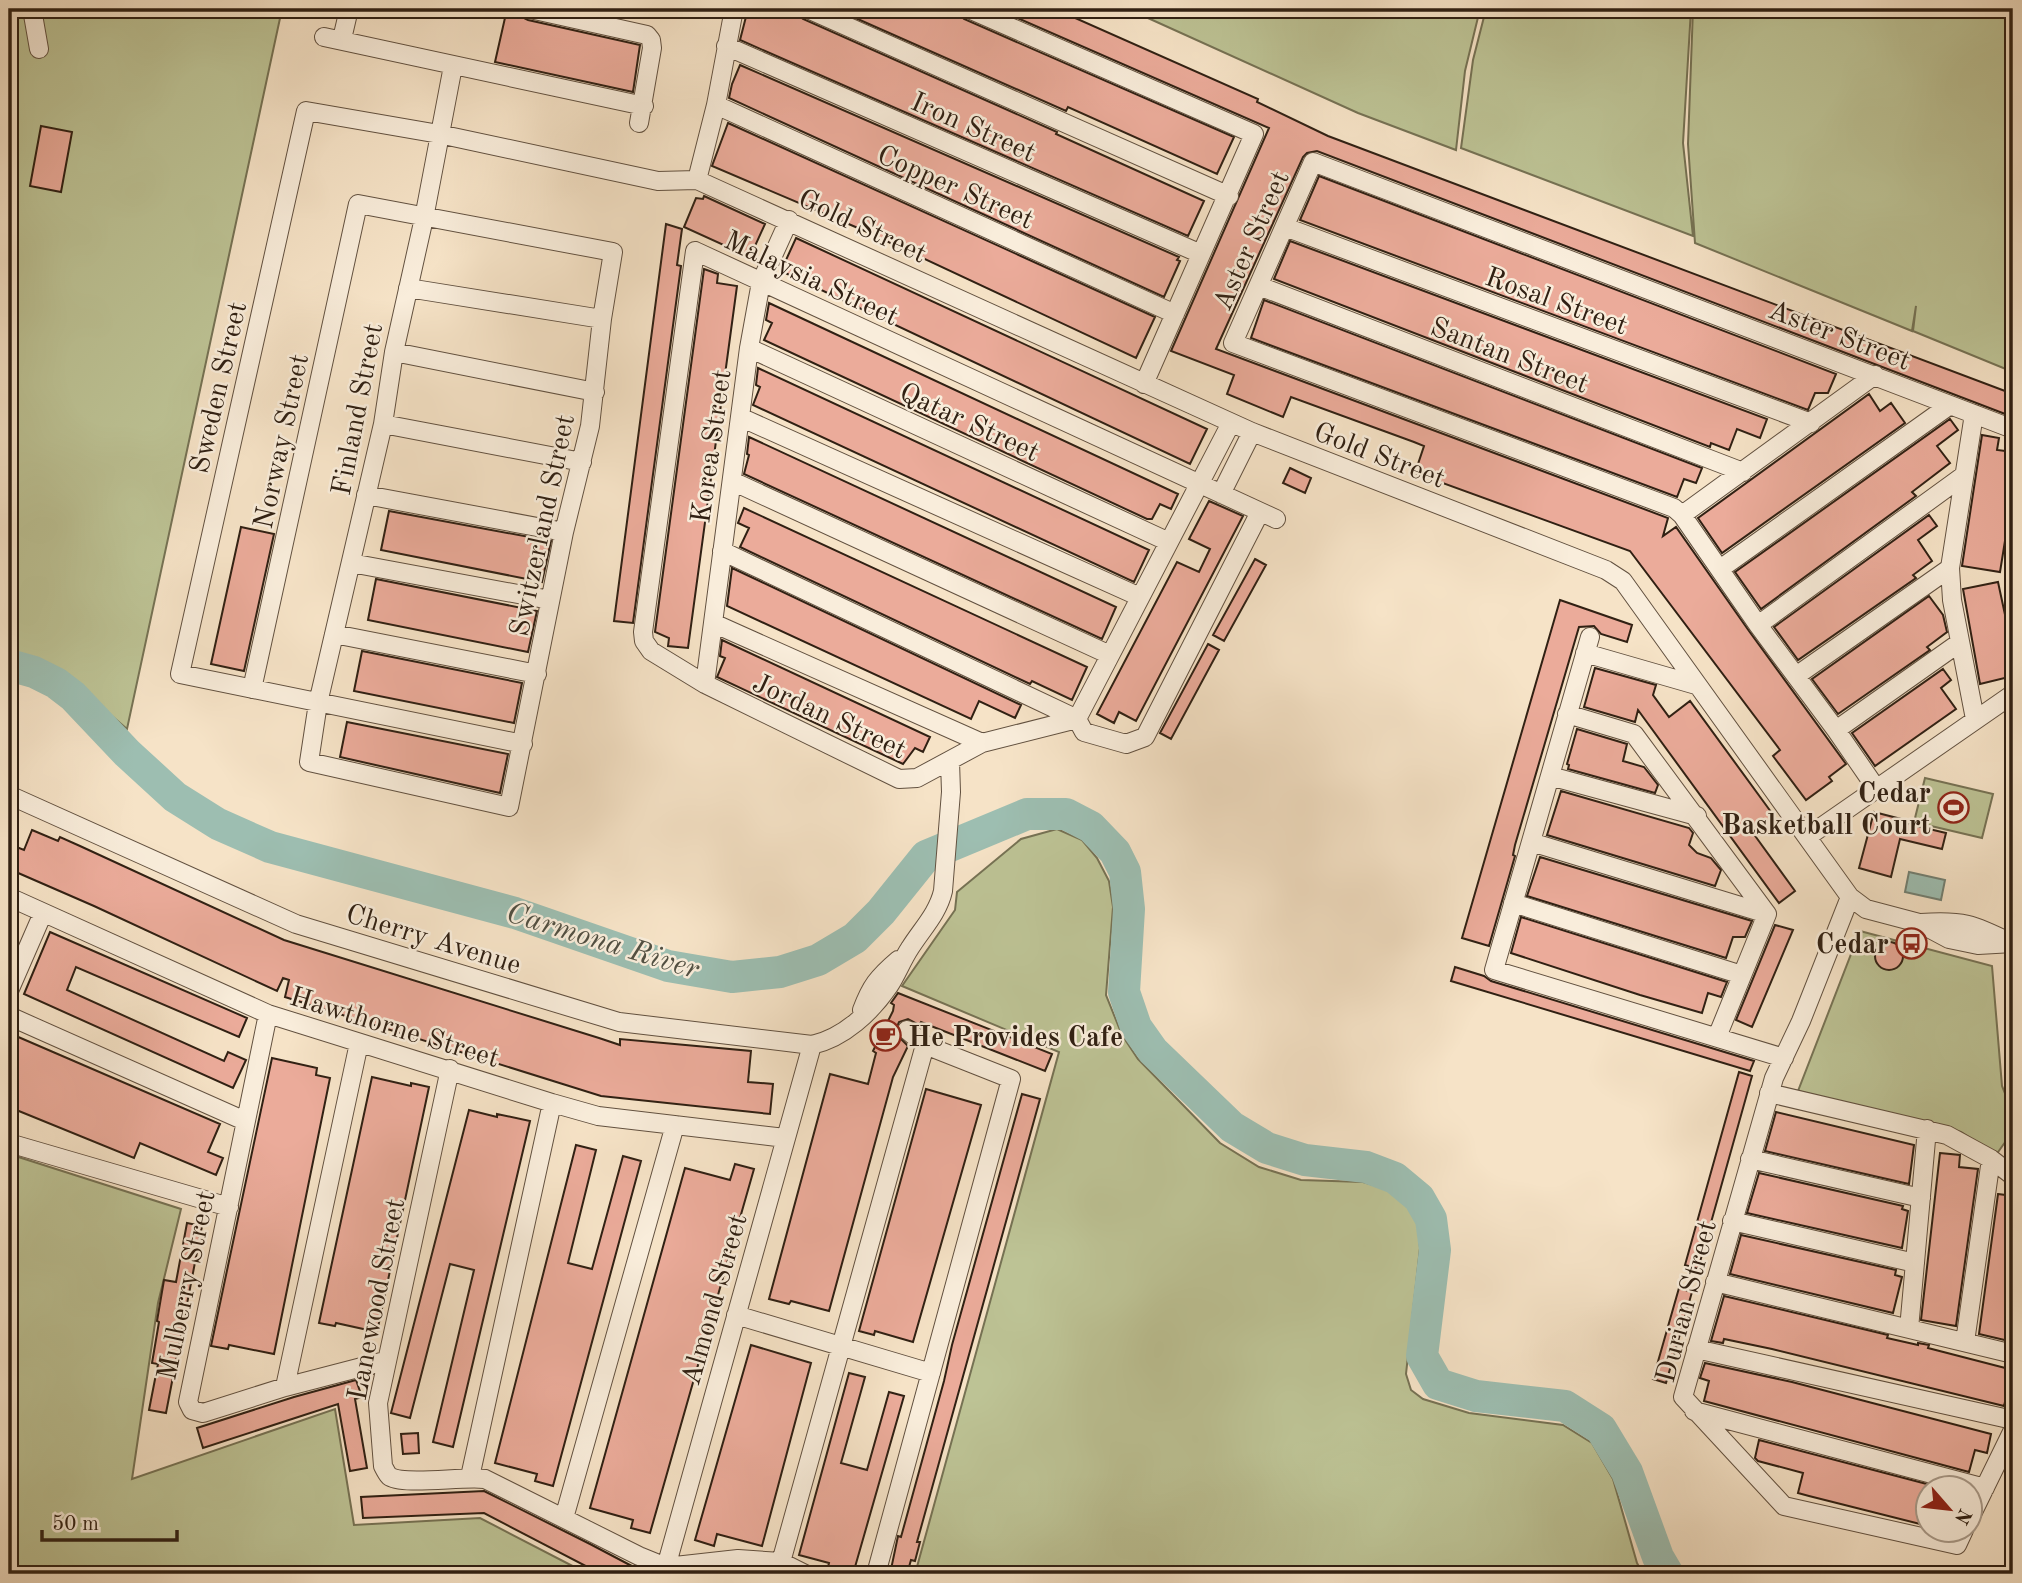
<svg xmlns="http://www.w3.org/2000/svg" width="2022" height="1583" viewBox="0 0 2022 1583" font-family="'Old Standard TT',serif">
<style>
.green{fill:#bdc395;stroke:#767254;stroke-width:2}
.water{fill:#9dbeb1;stroke:#717f72;stroke-width:2}
.lines{fill:none;stroke-linecap:round;stroke-linejoin:round}
.river{stroke:#9dbeb1;stroke-width:32}
.building{fill:#ebab9a;stroke:#302013;stroke-width:2}
.minor-casing{stroke:#625140;stroke-width:20}
.minor{stroke:#f9eddb;stroke-width:18}
.labels{text-anchor:middle;stroke-width:5;stroke-linejoin:round;paint-order:stroke}
.street-label{font-size:28px;fill:#302013;stroke:#f9eddb}
.poi-label{font-size:28px;font-weight:bold;fill:#302013;stroke:#f9eddb;text-anchor:end}
.water-label{font-size:30px;font-style:italic;fill:#514f42;stroke:#f9eddb}
</style>
<rect width="100%" height="100%" fill="#f6e3c7"/>
<filter id="stains"><feTurbulence type="fractalNoise" baseFrequency=".00286" numOctaves="4"/><feColorMatrix values="0 0 0 0 .2 0 0 0 0 .09 0 0 0 0 .02 0 0 0 .5 -.17"/></filter>
<radialGradient id="worn" r=".72"><stop offset=".6" stop-color="#630" stop-opacity="0"/><stop offset="1" stop-color="#630" stop-opacity=".3"/></radialGradient>
<path class="green" d="M9,9H282L127,729L63,674L38,661L9,653Z
M1128,9H1480L1465,71L1456,150L1358,113Z
M1486,9H1691L1683,143L1693,236L1461,148L1473,60Z
M1693,9H2013V372L1913,331L1916,306L1912,331L1695,243L1688,144Z
M1925,778L1993,794L1982,838L1914,822Z
M1057,829L1082,840L1097,858L1109,881L1113,907L1106,995L1122,1035L1138,1059L1220,1143L1259,1167L1301,1180L1363,1182L1387,1189L1407,1203L1418,1222L1420,1248L1406,1374L1411,1390L1423,1399L1469,1413L1563,1425L1592,1443L1613,1479L1637,1563L1643,1574H915L1059,1052L902,986L955,910L957,892L1021,839Z
M1860,931L1992,966L2002,1086L2013,1113V1131L1996,1155L1961,1132L1798,1091Z
M9,1154L181,1209L158,1303L132,1479L335,1409L354,1525L480,1518L588,1574H9Z"/>
<path class="water" d="M1909,872L1945,880L1941,900L1905,892Z"/>
<g class="lines">
<path class="river" d="M9,665L34,672L56,683L73,696L127,753L175,797L218,824L270,847L515,913L668,966L732,977L780,972L818,960L855,938L881,912L926,856L1027,814H1066L1091,827L1115,852L1125,872L1129,909L1124,992L1136,1027L1153,1051L1232,1127L1267,1148L1305,1160L1366,1167L1395,1178L1419,1198L1431,1219L1435,1250L1422,1356L1438,1384L1476,1396L1565,1406L1601,1429L1627,1472L1658,1557L1668,1574"/>
</g>
<path class="building" d="M507,9H519L522,17L528,20L640,45L633,92L495,62Z
M748,9H797L798,15L803,19L1057,132L1056,134L1204,201L1188,236L740,40Z
M835,9H958L960,15L964,19L1234,137L1217,174L1068,107L1066,111Z
M997,9H1055L1258,99L1257,102L1328,136L2013,394V417L1317,151L1307,153L1303,157L1216,349L1668,518L1663,536L1676,527L1749,631L1846,764L1829,777L1832,781L1806,800L1773,756L1780,750L1630,551L1415,473L1424,446L1414,442L1291,397L1283,417L1227,394L1234,375L1171,351L1269,128Z
M740,65L1179,257L1177,260L1180,261L1164,297L729,98L732,84Z
M728,123L1155,317L1136,358L865,231L712,166Z
M41,126L72,132L61,192L30,186Z
M1319,176L1836,374L1828,393H1815L1808,410L1300,220Z
M704,196L765,224L750,257L684,227L696,198L703,199Z
M666,224L682,229L677,265L681,266L633,623L614,621Z
M796,238L1207,429L1190,464L781,271Z
M1290,241L1767,419L1760,438L1737,429L1729,450L1711,443L1710,447L1274,279Z
M704,269L718,274L717,283L737,286L688,648L668,646L669,638L655,632Z
M1264,300L1702,468L1696,483L1684,479L1677,497L1251,338Z
M769,303L1178,494L1171,509L1160,504L1152,519H1147L764,340L772,323L766,320Z
M758,368L1149,550L1134,582L753,405L760,387L756,385Z
M1869,394L1880,411L1891,403L1905,423L1722,553L1698,518Z
M1950,419L1958,430L1937,446L1950,463L1912,492L1916,496L1761,609L1735,572Z
M1982,435L1999,438L1997,450L2013,452V491L2000,572L1962,566Z
M749,437L1116,607L1102,639L744,474L749,455L747,454Z
M1290,468L1311,478L1305,493L1283,483Z
M1209,501L1243,516L1136,721L1119,712L1114,723L1097,714L1177,562L1199,572L1210,549L1189,539Z
M744,508L1087,667L1072,700L1032,681L1030,684L740,547L749,528L738,523Z
M389,511L551,541L542,582L381,550Z
M1929,515L1937,526L1918,540L1932,561L1913,575L1916,578L1798,660L1774,627Z
M241,527L274,534L244,671L211,664Z
M1255,559L1266,565L1224,641L1213,635Z
M732,568L1021,705L1015,718L979,701L971,719L727,606Z
M376,579L537,611L528,652L368,620Z
M1998,582L2013,652V676L1980,684L1963,589Z
M1929,596L1943,615L1947,632L1927,647L1930,650L1838,714L1812,679Z
M1560,600L1632,625L1627,642L1601,634L1594,626L1579,627L1515,845L1513,855L1515,856L1489,946L1462,938Z
M722,640L930,737L923,752L915,748L903,764L717,677L725,658L720,656Z
M1208,644L1219,650L1171,739L1160,733Z
M362,651L522,683L514,723L354,691Z
M1595,668L1656,685L1653,695L1669,717L1690,701L1774,816L1753,833L1795,891L1779,903L1638,710L1635,722L1584,707Z
M1943,669L1951,680L1941,688L1956,709L1875,766L1852,733Z
M347,722L508,754L500,793L340,757Z
M1577,729L1627,744L1623,761L1644,767L1658,785L1655,793L1568,769L1569,765L1567,764Z
M1561,791L1689,828L1693,833L1689,845L1697,853L1711,858L1721,870L1715,886L1547,835Z
M1874,812L1905,820L1904,823L1946,833L1942,849L1900,839L1891,877L1859,868Z
M32,830L58,841L60,837L80,846L284,940L599,1038L620,1045V1039L751,1051L748,1082L773,1084L770,1114L601,1096L285,997L289,980L283,978L277,991L94,906L9,869V844L24,850Z
M1540,857L1752,921L1745,937H1733L1726,958L1527,896Z
M1521,917L1727,982L1721,997L1708,993L1702,1013L1640,995L1511,953Z
M1775,925L1793,930L1752,1027L1736,1020Z
M50,932L247,1018L239,1037L76,967L67,990L224,1061L228,1052L246,1060L233,1088L24,994Z
M1875 956a14 14 0 1 1 28 0a14 14 0 1 1-28 0Z
M1455,967L1484,976L1491,981L1754,1061L1750,1071L1451,981Z
M898,993L1052,1054L1045,1071L921,1022L919,1025L908,1019L899,1022L896,1029L897,1035L908,1046L893,1077L829,1311L791,1301L789,1304L769,1299L830,1074L868,1084L876,1053L873,1051L893,1011L894,1005L891,1003Z
M9,1033L220,1124L208,1152L223,1158L216,1175L140,1143L134,1158L9,1107Z
M272,1058L317,1068L316,1075L330,1078L274,1354L229,1345L228,1349L211,1346Z
M1739,1072L1752,1076L1698,1269L1685,1265Z
M372,1077L411,1086V1083L429,1087L377,1332L336,1323L335,1326L319,1323Z
M926,1089L981,1105L913,1342L875,1331L874,1335L859,1331Z
M1022,1094L1040,1099L917,1542H920L915,1561L911,1560L907,1574H890L898,1536L901,1537L944,1381L952,1345Z
M469,1110L497,1117V1114L530,1121L453,1447L433,1442L474,1270L450,1264L410,1418L391,1413Z
M1776,1112L1914,1145L1909,1184L1765,1151Z
M576,1145L596,1150L568,1263L592,1269L623,1156L641,1161L553,1486L535,1481L537,1474L495,1463Z
M1940,1153L1960,1155L1959,1167L1978,1169L1956,1326L1921,1320Z
M735,1164L754,1169L650,1533L631,1528L633,1520L590,1508L685,1168L730,1180Z
M1759,1173L1903,1206L1902,1209L1908,1211L1902,1248L1747,1213Z
M1998,1194L2013,1196V1342L1979,1334Z
M187,1223L202,1226L166,1413L149,1410L158,1364L152,1363L159,1322L157,1321L164,1280L176,1282Z
M1741,1235L1896,1270L1895,1275L1902,1277L1893,1313L1730,1274Z
M1679,1288L1692,1292L1666,1383L1653,1379Z
M1724,1296L1888,1335L1887,1338L1918,1345V1343L1929,1345L1928,1348L2013,1370L2004,1406L1772,1349L1724,1339L1723,1343L1711,1341Z
M751,1345L811,1363L762,1546L717,1534L714,1546L695,1540Z
M1705,1363L1792,1382L1991,1434L1987,1453L1975,1450L1969,1472L1704,1401L1709,1381L1700,1378Z
M849,1373L865,1377L841,1463L867,1470L889,1392L904,1396L853,1574H839L827,1571L829,1563L799,1555Z
M356,1380L362,1397L355,1399L367,1468L350,1471L338,1404L203,1448L197,1428L294,1397Z
M418,1433L419,1453L403,1454L401,1434Z
M1759,1440L1942,1488H1928V1526L1809,1496L1798,1493L1803,1473L1758,1461L1755,1458Z
M484,1491L590,1544L647,1574H601L484,1513L363,1518L361,1497Z"/>
<g class="lines">
<defs>
<path id="minor" d="M32,9L39,49
M530,9L647,35L651,40L652,48L639,123
M808,9L1229,196
M969,9L1254,134L1144,384
M324,37L644,106
M342,39L349,9
M726,46L1201,254
M716,105L1175,314
M697,180L716,105L734,9
M1285,227L1811,423
M1259,286L1743,472
M408,288L602,319
M749,348L1169,542
M394,352L595,392
M1974,414L1950,568L1952,600L1975,719
M740,417L1140,597
M383,424L582,462
M732,481L1110,655
M1221,494L1252,432
M366,495L564,532
M1682,515L1875,375
M722,551L1077,719
M351,563L550,600
M1720,569L1950,405
M713,623L982,743
M1758,625L1963,476
M334,634L537,674
M1590,637L1494,970L1784,1058
M1585,653L1696,685
M1796,676L1950,568
M705,684L749,348L761,282L789,220
M252,689L358,204L613,252L602,319L590,426L564,532L509,807L309,762L318,703L383,424L394,352L424,218L453,66
M1567,714L1634,734L1767,914L1717,1037
M1077,719L982,743L917,778L899,779L705,684L651,651L644,641L643,632L695,251L1276,519
M1077,719L1231,423
M1077,719L1084,732L1126,744L1145,737L1260,512
M1836,730L1959,643
M523,744L180,674L306,111L439,134L658,181L697,180L1252,432L1606,570L1623,581L1850,897L1866,909L1919,923L1949,939L1978,945L2013,943
M1550,776L1697,816
M1876,788L1836,730L1758,625L1682,515L1674,508L1233,343L1313,162L2013,429
M9,795L296,924L619,1022L812,1045C844,1038 871,1012 889,986C897,974 902,960 910,948C922,929 938,913 943,891L951,792L950,761
M1807,837L2013,694
M1531,842L1767,914
M9,897L268,1014L552,1103L598,1116L785,1138
M1850,897L1801,1021L1774,1078L1683,1397L1784,1506L1957,1545L1964,1530
M1513,903L1742,975
M1921,923C1962,920 1973,924 2011,943
M9,991L43,913
M862,1010C871,986 878,977 898,960
M268,1014L188,1402L192,1410L203,1413L285,1387L385,1361
M9,1016L245,1121
M450,1069L378,1403L383,1466C384,1468 387,1474 389,1476C402,1486 463,1476 485,1479L639,1556L666,1567L738,1559L781,1562L805,1574
M1769,1093L1947,1135L1991,1159L2013,1176
M9,1143L229,1207
M1750,1159L1921,1198
M1732,1221L1915,1263
M1715,1282L2013,1354
M736,1315L931,1373
M1909,1329L1927,1129
M1965,1342L1991,1159
M1696,1349L2013,1420
M285,1387L359,1043
M1694,1411L1985,1488
M470,1477L552,1103
M564,1518L675,1125
M1969,1520L2013,1430
M781,1562L925,1045
M666,1567L812,1045
M876,1574L1011,1079L925,1045L907,1030"/>
</defs>
<use href="#minor" class="minor-casing"/>
<use href="#minor" class="minor"/>
</g>
<defs>
<symbol id="stadium-ring" viewBox="-11 -11 22 22"><circle r="9.5" fill="#f9eddb" stroke="#8f2418" stroke-width="1.5"/><path d="M0-5a6.5 5 0 1 0 0 10a6.5 5 0 1 0 0-10ZM-3.5-1.8h7v3.6h-7Z" fill="#8f2418"/></symbol>
<symbol id="bus-ring" viewBox="-11 -11 22 22"><circle r="9.5" fill="#f9eddb" stroke="#8f2418" stroke-width="1.5"/><path d="M-5-6H5V4H4V6H2V4H-2V6H-4V4H-5ZM-3.5-4V0h7V-4ZM-3.5 1.2v1.5H-2V1.2ZM2 1.2v1.5H3.5V1.2Z" fill="#8f2418"/></symbol>
<symbol id="cafe-ring" viewBox="-11 -11 22 22"><circle r="9.5" fill="#f9eddb" stroke="#8f2418" stroke-width="1.5"/><path d="M-5.5-4.5H6V0H3Q3 3.5 0 3.5H-2.5Q-5.5 3.5-5.5 0ZM3-3.2v2h1.7v-2ZM-6 4.5H4V6H-6Z" fill="#8f2418"/></symbol>
</defs>
<g fill-rule="evenodd">
<use href="#stadium-ring" x="1936" y="790" width="35" height="35"/>
<use href="#bus-ring" x="1894" y="926" width="35" height="35"/>
<use href="#cafe-ring" x="868" y="1018" width="35" height="35"/>
</g>
<g class="labels">
<g class="street-label">
<text transform="translate(974 126) rotate(24)" y="10">Iron Street</text>
<text transform="translate(956 186) rotate(24)" y="10">Copper Street</text>
<text transform="translate(863 225) rotate(25)" y="10">Gold Street</text>
<text transform="translate(1250 240) rotate(-66)" y="10">Aster Street</text>
<text transform="translate(812 277) rotate(25)" y="10">Malaysia Street</text>
<text transform="translate(1557 300) rotate(20)" y="10">Rosal Street</text>
<text transform="translate(1840 334) rotate(21)" y="10">Aster Street</text>
<text transform="translate(1510 354) rotate(21)" y="10">Santan Street</text>
<text transform="translate(217 387) rotate(-77)" y="10">Sweden Street</text>
<text transform="translate(356 409) rotate(-79)" y="10">Finland Street</text>
<text transform="translate(970 421) rotate(25)" y="10">Qatar Street</text>
<text transform="translate(280 441) rotate(-78)" y="10">Norway Street</text>
<text transform="translate(710 446) rotate(-82)" y="10">Korea Street</text>
<text transform="translate(1380 454) rotate(21)" y="10">Gold Street</text>
<text transform="translate(541 525) rotate(-78)" y="10">Switzerland Street</text>
<text transform="translate(830 715) rotate(25)" y="10">Jordan Street</text>
<text transform="translate(434 938) rotate(17)" y="10">Cherry Avenue</text>
<text transform="translate(395 1026) rotate(17)" y="10">Hawthorne Street</text>
<text transform="translate(185 1285) rotate(-78)" y="10">Mulberry Street</text>
<text transform="translate(375 1299) rotate(-79)" y="10">Lanewood Street</text>
<text transform="translate(713 1299) rotate(-74)" y="10">Almond Street</text>
<text transform="translate(1685 1301) rotate(-75)" y="10">Durian Street</text>
</g>
<g class="poi-label">
<text x="1931" y="802">Cedar<tspan x="1931" dy="32">Basketball Court</tspan></text>
<text x="1889" y="953">Cedar</text>
<text x="908" y="1046" text-anchor="start">He Provides Cafe</text>
</g>
<g class="water-label">
<text transform="translate(603 940) rotate(17)" y="10">Carmona River</text>
</g>
</g>
<rect width="2022" height="1583" fill="none" stroke="#f6e3c7" stroke-width="35"/>
<rect x="10" y="10" width="2001" height="1562" fill="none" stroke="#302013" stroke-width="3.5"/>
<rect x="18" y="18" width="1987" height="1548" fill="none" stroke="#302013" stroke-width="2"/>
<g transform="translate(1949 1509) rotate(118)"><circle r="33" fill="#f9eddb" stroke="#a99b8b" stroke-width="2"/>
<path d="M0-5L12 26L0 18L-12 26Z" fill="#8f2418"/>
<text y="-10" font-size="19" font-weight="bold" text-anchor="middle" fill="#302013">N</text>
</g>
<path d="M42 1530v10h135v-10" fill="none" stroke="#302013" stroke-width="3.5"/>
<text x="52" y="1530" font-size="21" fill="#302013" stroke="#f9eddb" stroke-width="5" paint-order="stroke">50 m</text>
<rect width="100%" height="100%" filter="url(#stains)"/>
<rect width="100%" height="100%" fill="url(#worn)"/>
</svg>
